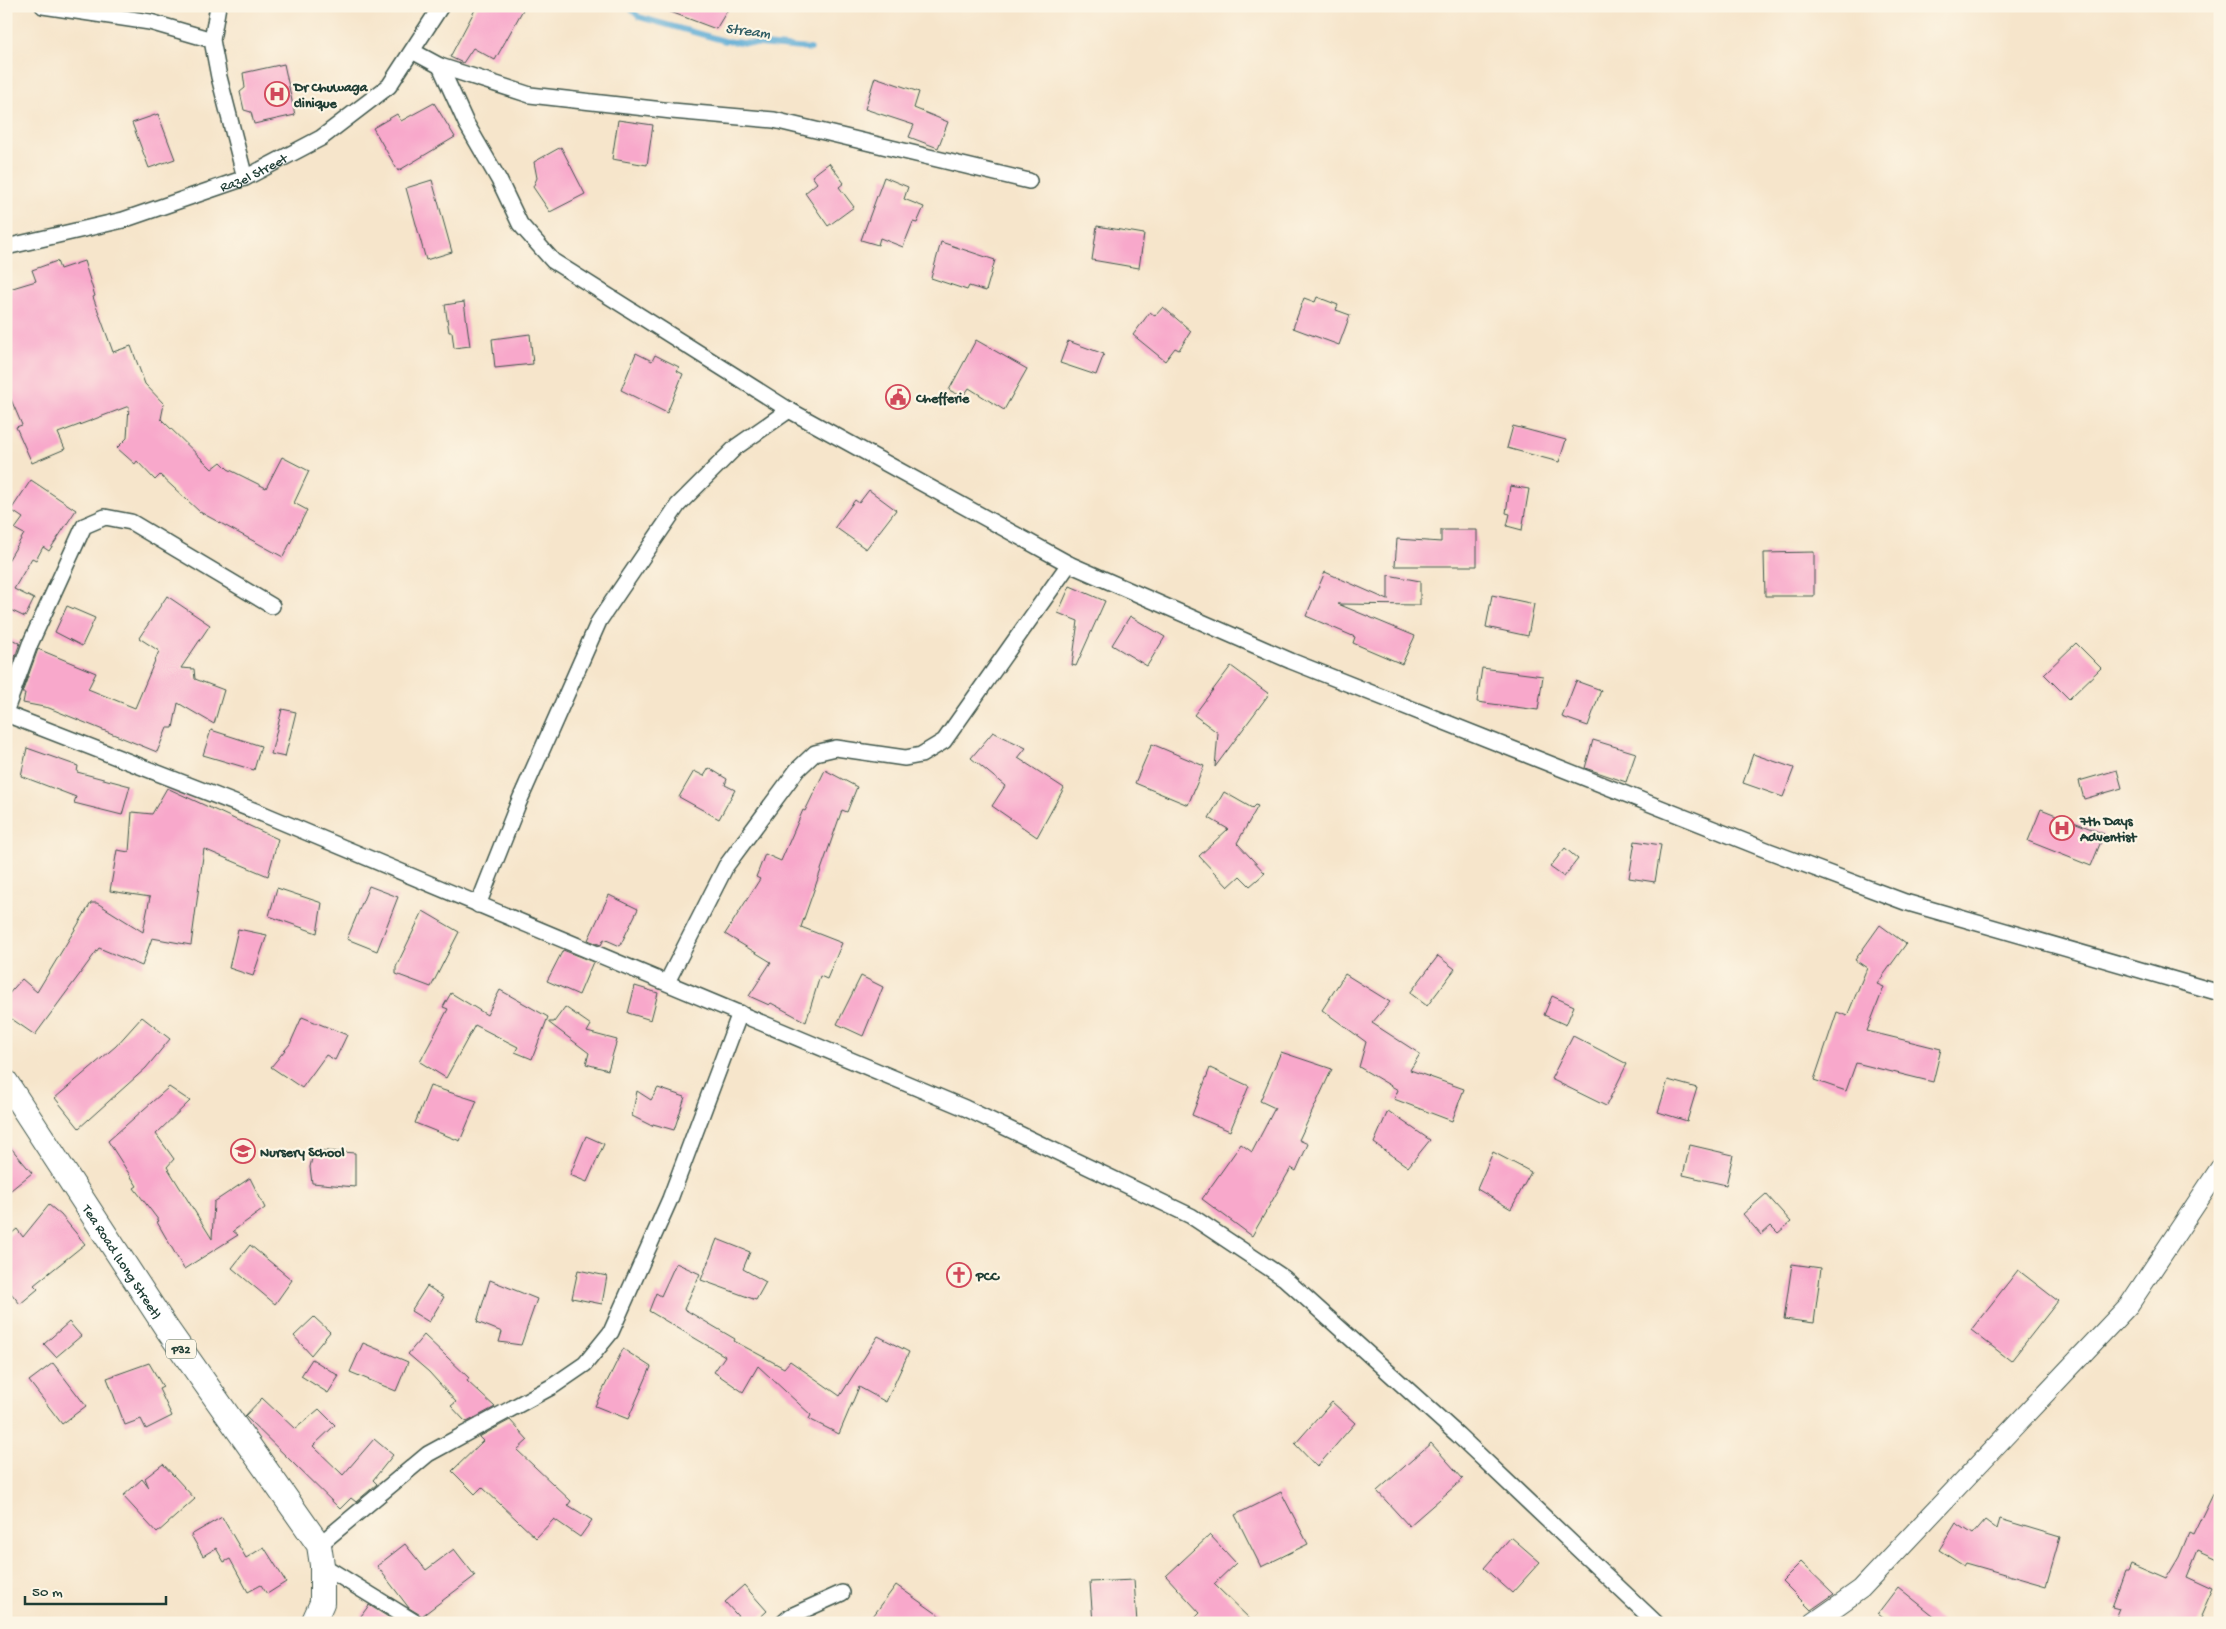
<svg xmlns="http://www.w3.org/2000/svg" width="2226" height="1629" viewBox="0 0 2226 1629" font-family="'Gochi Hand',sans-serif">
<style>
.lines{fill:none;stroke-linecap:round;stroke-linejoin:round}
.stream{stroke:#5babd5;stroke-width:5.5}
.building{fill:#f8a8cb}
.minor-casing{stroke:#3f564b;stroke-width:18}
.tertiary-casing{stroke:#3f564b;stroke-width:21}
.primary-casing{stroke:#3f564b;stroke-width:26}
.minor{stroke:#fff;stroke-width:15}
.tertiary{stroke:#fff;stroke-width:19}
.primary{stroke:#fff;stroke-width:24}
.labels{text-anchor:middle;stroke-width:4.5;stroke-linejoin:round;paint-order:stroke}
.shield{fill:#fcf5e5;stroke:#617469;stroke-width:1}
.shield-label{font-size:12px;font-weight:bold;fill:#1f3d34}
.poi-label{font-size:14px;font-weight:bold;fill:#1f3d34;stroke:#fcf5e5;text-anchor:start}
.street-label{font-size:14px;fill:#1f3d34;stroke:#fcf5e5}
.water-label{font-size:15px;font-style:italic;fill:#315e64;stroke:#fcf5e5}
</style>
<rect width="100%" height="100%" fill="#fcf5e5"/>
<filter id="ink" filterUnits="userSpaceOnUse"><feTurbulence type="fractalNoise" baseFrequency=".02" numOctaves="2"/><feDisplacementMap in="SourceGraphic" scale="10" xChannelSelector="R" yChannelSelector="G"/><feConvolveMatrix kernelMatrix="1 2 1 2 8 2 1 2 1" color-interpolation-filters="sRGB"/></filter>
<filter id="wash" filterUnits="userSpaceOnUse"><feTurbulence type="fractalNoise" baseFrequency=".0096" numOctaves="4" result="noise"/><feDisplacementMap in="SourceGraphic" scale="20" xChannelSelector="R" yChannelSelector="G"/><feGaussianBlur stdDeviation="1.12" result="paint"/><feColorMatrix in="noise" values="0 0 0 0 0 0 0 0 0 0 0 0 0 0 0 0 0 1.4 0 .05"/><feComposite in="paint" operator="in"/></filter>
<g filter="url(#wash)">
<rect width="100%" height="100%" fill="#f6e5cb"/>
<g class="lines">
<path class="stream" d="M628,6L639,17L725,41L811,49"/>
</g>
<g id="blocks">
<path class="building" d="M477,6H525L495,60L473,48L463,63L450,57Z
M660,6H730L716,29L660,8Z
M284,64L295,115L254,124L251,112L244,110L240,92L245,88L243,73Z
M875,77L919,92L914,108L948,122L938,148L909,137L914,125L865,109Z
M434,103L455,137L398,171L373,128L397,114L401,121Z
M158,114L175,159L149,168L132,123Z
M618,120L653,125L647,165L612,159Z
M561,147L585,194L550,212L533,187L537,178L534,162Z
M829,163L844,183L839,187L854,207L828,226L805,193L817,183L812,176Z
M884,177L908,187L904,199L924,207L917,223L913,222L903,247L880,238L878,245L861,240Z
M432,180L452,252L426,260L406,188Z
M1097,226L1144,234L1139,268L1092,260Z
M941,242L995,260L986,291L969,286L967,290L931,278Z
M57,261L60,269L84,261L95,296L93,297L113,352L131,346L145,384L164,404L161,419L212,469L221,462L228,469L266,488L282,457L309,471L294,503L307,510L283,557L200,512L160,475L155,480L137,461L135,464L117,448L127,438L129,406L58,433L65,449L32,463L16,427L22,425L6,388V290L36,281L32,270Z
M1317,297L1338,305L1336,310L1350,315L1339,345L1293,328L1304,298L1315,302Z
M464,302L470,346L454,348L452,332H449L445,305Z
M1163,307L1191,331L1179,350L1175,348L1165,361L1133,335L1150,312L1155,316Z
M530,334L533,364L495,368L492,339Z
M976,340L1027,369L1004,410L969,388L963,397L949,390Z
M1068,341L1104,354L1096,375L1060,363Z
M636,353L652,361L655,355L679,367L677,371L683,374L667,413L621,390Z
M1513,426L1566,440L1559,462L1507,448Z
M31,480L76,510L49,551L43,547L36,560L32,558L14,589L34,599L25,617L6,608V564L24,534L15,529L23,518L11,510Z
M1510,486L1529,489L1522,530L1507,526L1510,514L1506,513Z
M869,490L896,510L866,549L835,527L855,500L859,503Z
M1441,530H1477V566H1395L1397,539L1441,542Z
M1814,552V596H1765L1764,553Z
M1325,572L1388,600V575L1420,581V605L1338,604L1415,636L1402,664L1353,643L1355,637L1306,616Z
M1070,586L1105,601L1076,666L1072,665L1078,621L1058,613Z
M1492,595L1534,604L1528,636L1486,627Z
M167,596L210,625L181,668L194,669L195,679L224,690L214,724L178,703L173,728H167L157,752L49,708L23,703L25,693H22L38,649L96,673L88,689L135,708L159,651L139,638Z
M67,606L95,618L82,646L55,632Z
M1130,616L1165,637L1147,666L1112,645Z
M6,637L20,643L6,682Z
M2076,643L2101,668L2069,699L2044,674Z
M1231,666L1269,694L1215,767L1218,733L1194,715Z
M1482,668L1543,676L1538,710L1477,702Z
M1576,681L1601,690L1588,726L1562,717Z
M282,709L296,712L285,757L271,754Z
M211,730L261,746L254,770L203,755Z
M993,732L1026,748L1018,758L1064,788L1037,837L992,806L1005,786L971,758Z
M1593,740L1636,753L1626,782L1585,768Z
M1152,744L1204,766L1188,805L1135,783Z
M27,748L78,766L77,772L130,786L122,815L74,803L76,797L21,776Z
M1753,754L1794,768L1783,797L1743,783Z
M709,768L727,779L725,785L735,790L719,819L679,797L694,771L704,776Z
M825,770L857,787L847,812L842,810L801,927L842,943L827,979L820,976L806,1022L771,1003L769,1005L749,996L771,962L725,934L760,879L756,877L765,854L781,861L803,810L805,811Z
M2117,770L2122,788L2084,799L2079,781Z
M167,788L278,839L268,876L204,849L191,945L152,938L142,966L99,948L35,1035L6,1015V997L22,979L37,992L91,903H97L143,932L150,897L110,891L117,850L129,852L132,812L152,814Z
M1224,792L1252,808L1255,805L1258,806L1237,843L1265,873L1250,886L1240,876L1228,887L1199,856L1228,829L1209,818Z
M2041,809L2104,834L2091,866L2028,841Z
M1635,841L1661,845L1655,882L1629,878Z
M1565,848L1578,859L1564,877L1550,867Z
M369,886L398,897L377,951L347,939Z
M277,888L322,903L317,933L269,916Z
M609,895L638,909L620,946L604,939L601,945L588,940Z
M423,911L459,932L431,987L396,974V967Z
M1880,925L1906,944L1877,984L1884,987L1867,1031L1941,1049L1933,1082L1856,1063L1846,1091L1814,1080L1837,1012L1847,1016L1867,968L1855,960Z
M238,929L267,935L253,976L229,968Z
M563,950L593,962L579,995L547,981Z
M1438,956L1455,969L1427,1006L1410,993Z
M1345,974L1390,1002L1372,1023L1420,1054L1410,1070L1464,1089L1452,1121L1394,1099L1398,1090L1359,1067L1366,1042L1322,1010Z
M861,976L883,987L863,1036L837,1024Z
M635,986L658,993L651,1020L628,1013Z
M500,990L548,1017L532,1059L515,1052L518,1047L475,1025L446,1078L420,1062L448,1009L443,1007L451,993L487,1015Z
M1552,996L1574,1006L1566,1025L1544,1015Z
M565,1007L591,1025L587,1032L617,1040L608,1070L586,1064L589,1053L548,1022H554Z
M142,1017L170,1039L146,1068L79,1128L55,1098L116,1046Z
M302,1017L347,1035L335,1060L326,1055L302,1088L271,1067L290,1044Z
M1573,1036L1627,1064L1606,1106L1551,1079Z
M1281,1052L1332,1069L1299,1140L1308,1144L1296,1171L1291,1168L1252,1236L1202,1199L1241,1144L1252,1152L1275,1108L1260,1101Z
M1210,1068L1249,1086L1230,1131L1192,1115Z
M1668,1080L1697,1088L1687,1121L1658,1112Z
M430,1086L477,1101L460,1141L415,1123Z
M169,1087L190,1101L156,1134L174,1159L167,1167L212,1239L214,1202L250,1178L265,1208L233,1231L238,1235L184,1269L157,1222L159,1221L134,1188L137,1186L108,1141Z
M658,1088L685,1097L674,1130L653,1124L652,1126L632,1116L637,1091L651,1100Z
M1388,1111L1430,1140L1408,1167L1374,1143Z
M586,1136L604,1144L587,1182L570,1175Z
M6,1142L32,1173L6,1194Z
M1690,1145L1733,1155L1726,1185L1683,1175Z
M314,1150L355,1153V1187L312,1183L310,1167Z
M1493,1152L1531,1172L1511,1209L1477,1189Z
M1766,1194L1791,1222L1778,1233L1771,1226L1761,1235L1743,1214Z
M49,1205L61,1215L85,1244L34,1285L38,1289L20,1304L6,1287V1238L17,1229L23,1237Z
M717,1239L750,1252L743,1269L766,1282L756,1300L701,1280Z
M250,1245L292,1280L275,1304L232,1268Z
M676,1263L700,1274L684,1309L735,1339L734,1341L784,1368L790,1361L840,1396L878,1336L909,1352L886,1402L859,1387L839,1434L809,1419L811,1415L758,1366L743,1392L714,1372L725,1356L649,1311L656,1293L661,1296Z
M1792,1264L1821,1268L1814,1323L1784,1319Z
M578,1270L607,1276L602,1304L572,1298Z
M2018,1270L2058,1301L2011,1361L1971,1330Z
M490,1280L537,1299L521,1345L499,1342L502,1332L477,1322Z
M427,1286L444,1297L429,1322L411,1311Z
M314,1317L330,1332L311,1355L294,1336Z
M69,1322L81,1336L56,1357L44,1344Z
M424,1335L469,1378L467,1381L495,1407L467,1422L464,1420L451,1406L456,1402L429,1372L408,1354Z
M363,1343L408,1362L396,1391L350,1372Z
M623,1349L651,1367L628,1419L595,1406Z
M312,1359L339,1376L328,1393L301,1376Z
M53,1363L86,1406L62,1424L29,1381Z
M149,1363L163,1387L159,1389L172,1416L146,1429L141,1419L125,1425L107,1378Z
M262,1398L295,1429L319,1409L335,1425L313,1446L343,1475L374,1439L393,1455L373,1480L377,1484L356,1502L351,1498L340,1509L245,1416Z
M1332,1402L1355,1423L1317,1467L1295,1444Z
M510,1420L528,1440L517,1450L571,1501L568,1505L592,1520L580,1537L554,1519L536,1538L482,1487L475,1494L452,1471L483,1441L479,1437Z
M1431,1443L1463,1479L1409,1526L1377,1491Z
M163,1464L195,1499L157,1533L123,1496L142,1479L149,1488L145,1478Z
M2220,1479V1560L2198,1550L2187,1577L2213,1589L2198,1623H2126L2115,1618L2119,1608L2112,1606L2125,1571H2128L2131,1564L2166,1579L2179,1557L2189,1533L2193,1535Z
M1281,1492L1308,1544L1261,1567L1235,1515Z
M222,1517L246,1558L264,1547L286,1582L267,1594L261,1585L248,1592L230,1559L224,1562L216,1548L203,1556L191,1535Z
M2000,1519L2060,1537L2046,1586L1966,1563L1964,1566L1939,1550L1956,1523L1973,1534L1985,1520L1997,1529Z
M1210,1535L1236,1563L1214,1584L1254,1623H1190L1200,1613L1166,1576Z
M1511,1537L1540,1562L1512,1593L1484,1568Z
M405,1544L426,1570L454,1549L475,1576L422,1616L409,1608L377,1566Z
M1801,1562L1834,1594L1811,1610L1782,1581Z
M1134,1580L1137,1623H1093L1090,1582Z
M744,1585L767,1611L754,1623H744L725,1602Z
M896,1585L950,1623H868Z
M1898,1587L1943,1623H1891L1878,1613Z
M369,1605L398,1623H356Z"/>
</g>
</g>
<g filter="url(#ink)">
<use href="#blocks" fill-opacity="0" stroke="#3f564b" stroke-width="1"/>
<g class="lines">
<defs>
<g id="minor">
<path d="M43,6L150,22L212,40"/>
<path d="M218,6L212,40L219,77L245,178"/>
<path d="M414,52L440,66L530,95L672,111L774,120L1029,181"/>
<path d="M440,66L466,123L499,180L520,224L553,261L789,410L1069,564L1291,661L1769,851L1905,902L2220,993"/>
<path id="s1" d="M6,247L123,220L245,178L321,138L389,86L441,6"/>
<path d="M6,710L30,644L84,526L105,517L131,522L272,606"/>
<path d="M6,714L263,814L965,1108L1191,1216L1284,1278L1458,1435L1656,1623"/>
<path d="M478,905L518,804L599,621L678,505L736,447L789,410"/>
<path d="M667,982L726,866L797,770L815,753L836,748L905,758L921,755L944,741L1069,564"/>
<path d="M319,1545L428,1454L553,1386L585,1364L611,1332L670,1199L740,1013"/>
<path d="M322,1565L416,1623"/>
<path d="M783,1623L791,1616L842,1593"/>
</g>
<path id="tertiary" d="M1813,1623L1861,1589L2129,1305L2220,1168"/>
<g id="primary">
<path id="s2" d="M6,1082L167,1329L319,1545L322,1565V1603L313,1623"/>
</g>
</defs>
<use href="#minor" class="minor-casing"/>
<use href="#tertiary" class="tertiary-casing"/>
<use href="#primary" class="primary-casing"/>
<use href="#minor" class="minor"/>
<use href="#tertiary" class="tertiary"/>
<use href="#primary" class="primary"/>
</g>
</g>
<defs>
<symbol id="hospital-ring" viewBox="-11 -11 22 22"><circle r="9.5" fill="#fcf5e5" stroke="#d1495b" stroke-width="1.5"/><path d="M-5-5h3v3.5h4V-5h3V5h-3V1.5h-4V5h-3Z" fill="#d1495b"/></symbol>
<symbol id="civic-ring" viewBox="-11 -11 22 22"><circle r="9.5" fill="#fcf5e5" stroke="#d1495b" stroke-width="1.5"/><path d="M-.6-6.5H3V-4.5H.6V-3L4-1V1h2V6H-6V1h2V-1L-.6-3ZM-1.2 2.5V6h2.4V2.5Z" fill="#d1495b"/></symbol>
<symbol id="school-ring" viewBox="-11 -11 22 22"><circle r="9.5" fill="#fcf5e5" stroke="#d1495b" stroke-width="1.5"/><path d="M0-5L7-2L0 1L-7-2ZM-4 1L0 2.5L4 1V4Q0 6-4 4Z" fill="#d1495b"/></symbol>
<symbol id="church-ring" viewBox="-11 -11 22 22"><circle r="9.5" fill="#fcf5e5" stroke="#d1495b" stroke-width="1.5"/><path d="M-1.2-6h2.4v3.5h3.3v2.4h-3.3V6h-2.4V-.1h-3.3v-2.4h3.3Z" fill="#d1495b"/></symbol>
</defs>
<g fill-rule="evenodd">
<use href="#hospital-ring" x="263" y="80" width="28" height="28"/>
<use href="#civic-ring" x="884" y="383" width="28" height="28"/>
<use href="#hospital-ring" x="2048" y="814" width="28" height="28"/>
<use href="#school-ring" x="229" y="1137" width="28" height="28"/>
<use href="#church-ring" x="945" y="1261" width="28" height="28"/>
</g>
<g class="labels">
<rect class="shield" x="166" y="1339.5" width="30" height="19" rx="4"/>
<g class="shield-label">
<text x="181" y="1353">P32</text>
</g>
<g class="poi-label">
<text x="294" y="91">Dr Chuwaga<tspan x="294" dy="16">clinique</tspan></text>
<text x="916" y="402">Chefferie</text>
<text x="2080" y="825">7th Days<tspan x="2080" dy="16">Adventist</tspan></text>
<text x="260" y="1156">Nursery School</text>
<text x="976" y="1280">PCC</text>
</g>
<g class="street-label">
<text dy="5" stroke="none"><textPath href="#s1" startOffset="259">Razel Street</textPath></text>
<text dy="5" stroke="none"><textPath href="#s2" startOffset="214">Tea Road (Long Street)</textPath></text>
</g>
<g class="water-label">
<text transform="translate(748 30) rotate(7)" y="5">Stream</text>
</g>
</g>
<rect width="2226" height="1629" fill="none" stroke="#fcf5e5" stroke-width="25"/>
<path d="M25 1596v8h141v-8" fill="none" stroke="#1f3d34" stroke-width="2.5"/>
<text x="32" y="1596" font-size="15" fill="#1f3d34" stroke="#fcf5e5" stroke-width="4" paint-order="stroke">50 m</text>
</svg>
